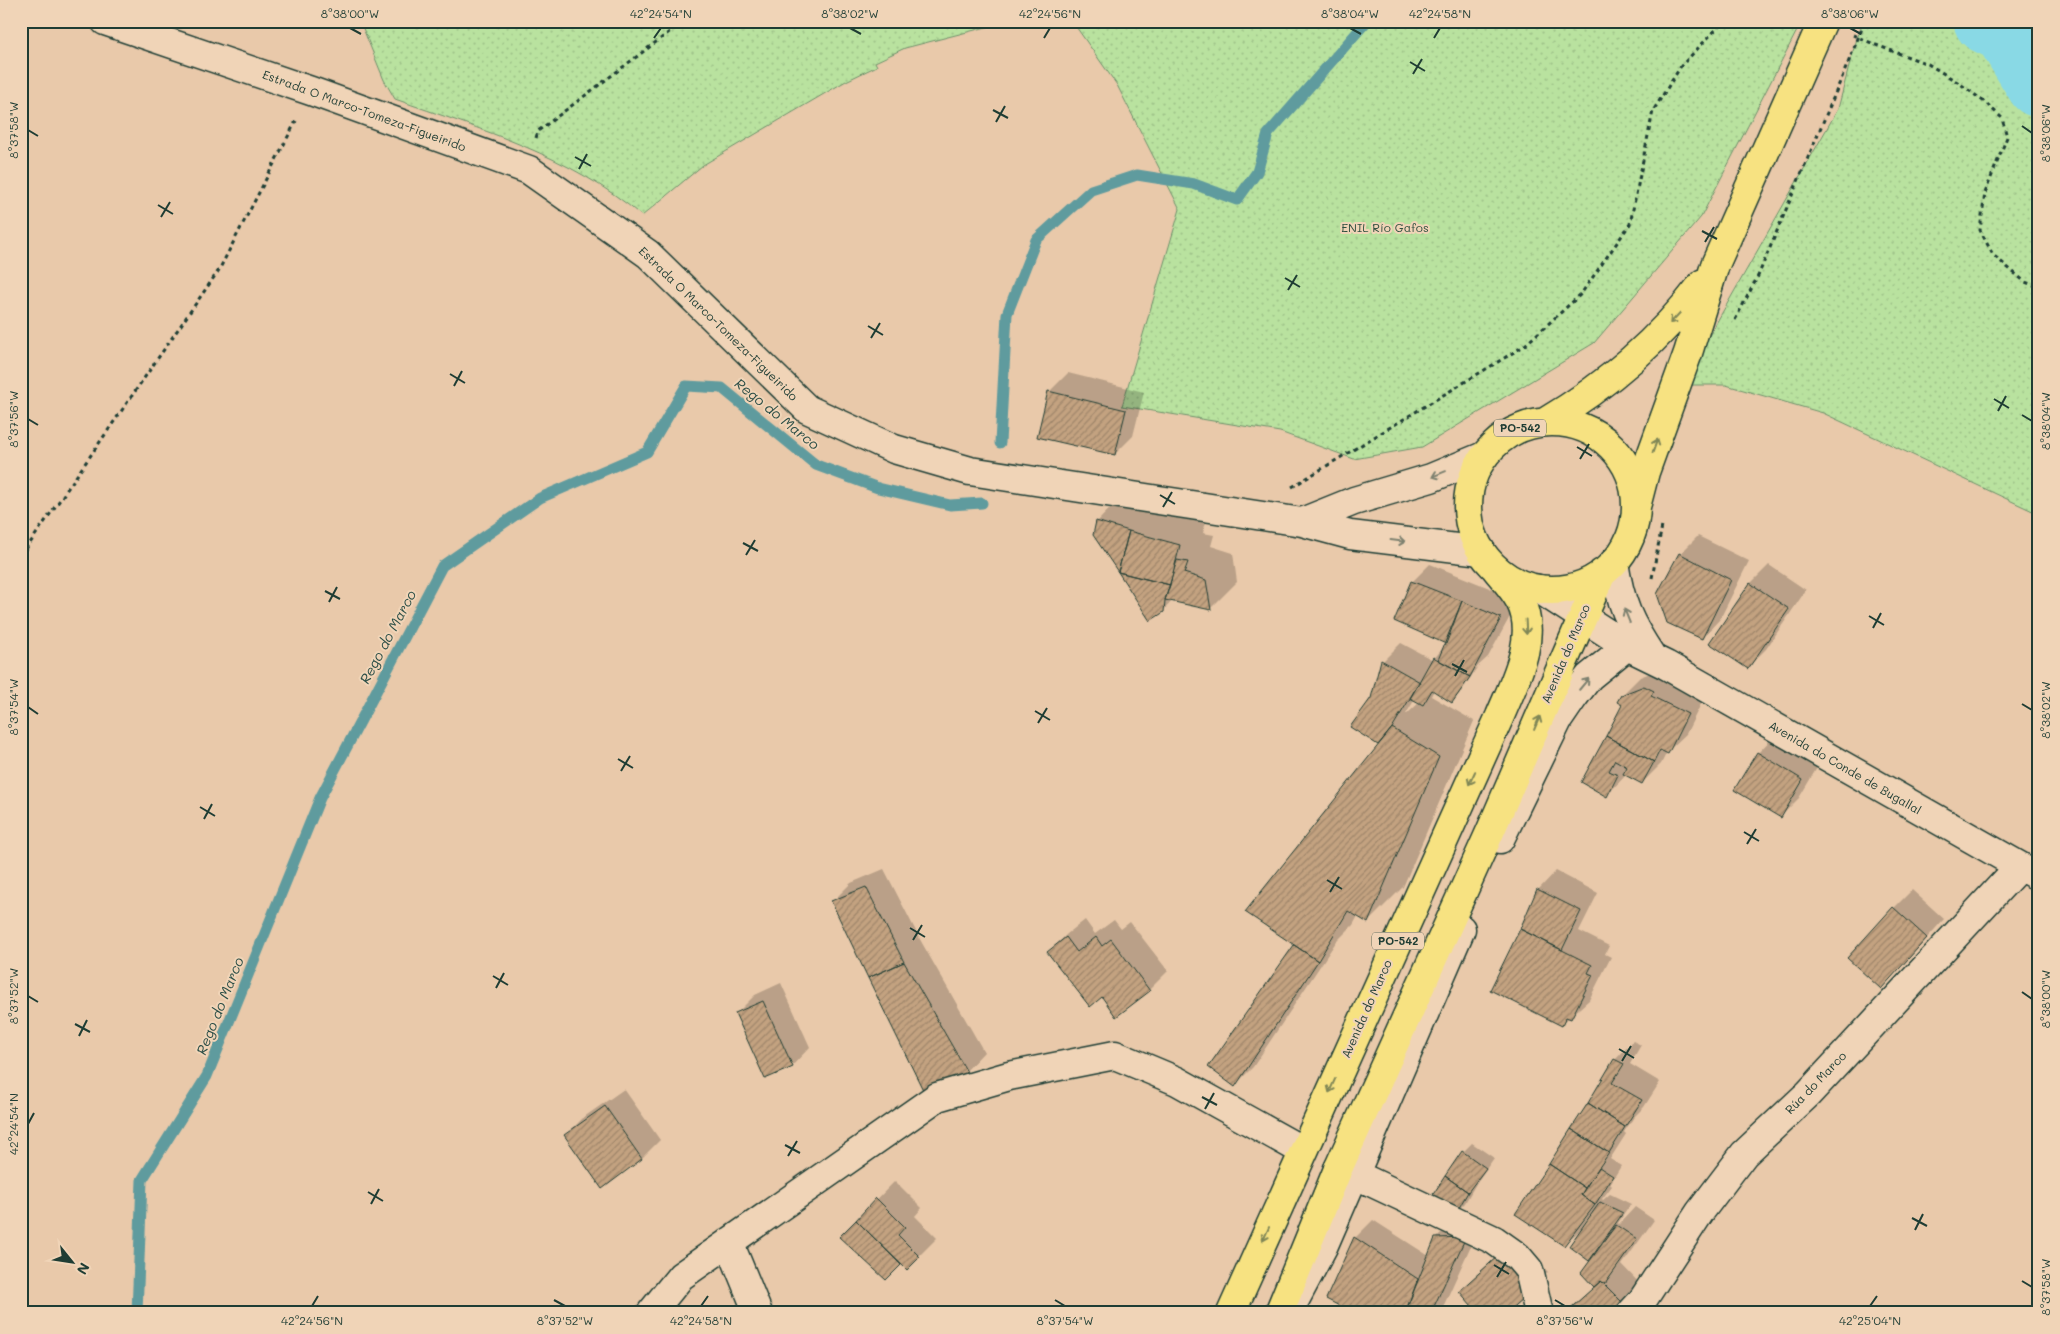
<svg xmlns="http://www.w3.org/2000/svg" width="2060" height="1334" viewBox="0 0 2060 1334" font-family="Mali,sans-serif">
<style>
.park{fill:url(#park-dots);stroke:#6c906a}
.shadow{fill:#0003;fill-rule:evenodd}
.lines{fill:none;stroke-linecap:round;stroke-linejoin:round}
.stream{stroke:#5f9b9e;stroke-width:11}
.river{stroke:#89d9e5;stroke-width:65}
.building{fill:url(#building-hatch);stroke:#1f3d34}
.minor-casing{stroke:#1f3d34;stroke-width:31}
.major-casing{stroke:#1f3d34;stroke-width:31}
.path{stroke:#1f3d34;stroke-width:3;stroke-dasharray:4 4;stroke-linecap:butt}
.minor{stroke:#f0d4b7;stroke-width:28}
.major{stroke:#f7e281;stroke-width:28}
.path-bridge{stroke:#1f3d34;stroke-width:3;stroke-dasharray:4 4;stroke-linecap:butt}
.oneway{stroke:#808757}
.oneway2{stroke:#7d816f}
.ticks{fill:none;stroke:#1f3d34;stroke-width:2}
.labels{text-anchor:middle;stroke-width:4;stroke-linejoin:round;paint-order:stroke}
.shield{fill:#f0d4b7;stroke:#5e6a5b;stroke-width:1}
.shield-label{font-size:11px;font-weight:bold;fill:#1f3d34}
.street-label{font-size:12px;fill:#1f3d34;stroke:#f0d4b7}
.park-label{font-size:12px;fill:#2e4e3f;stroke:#f0d4b7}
.water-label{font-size:14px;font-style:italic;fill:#2a4d46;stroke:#f0d4b7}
.neatline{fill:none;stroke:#1f3d34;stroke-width:2}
.ticks-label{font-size:12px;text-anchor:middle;fill:#1f3d34}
</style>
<defs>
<pattern id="park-dots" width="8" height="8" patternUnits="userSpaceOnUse" patternTransform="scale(1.25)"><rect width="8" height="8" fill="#b9e29f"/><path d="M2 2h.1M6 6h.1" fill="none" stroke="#9fc38a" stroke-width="1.8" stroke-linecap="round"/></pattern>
<pattern id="building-hatch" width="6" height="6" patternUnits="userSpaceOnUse" patternTransform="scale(1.25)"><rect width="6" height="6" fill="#c3a280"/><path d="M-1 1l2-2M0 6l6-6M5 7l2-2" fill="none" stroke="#9e856a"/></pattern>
</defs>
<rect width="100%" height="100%" fill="#e9c9aa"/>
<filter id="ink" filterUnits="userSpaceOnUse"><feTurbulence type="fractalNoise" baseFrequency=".02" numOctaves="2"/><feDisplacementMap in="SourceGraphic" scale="10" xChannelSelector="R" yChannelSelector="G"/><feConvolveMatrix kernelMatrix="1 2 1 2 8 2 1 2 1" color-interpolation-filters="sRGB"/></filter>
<g filter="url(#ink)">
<path class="park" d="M360,21H1010L905,48L875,62L877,66L846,81L703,165L642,216C570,155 482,130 395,99L384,80Z
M1072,21H1802L1701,217L1594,343L1422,447L1354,459L1280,432L1122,406L1180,209L1117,85Z
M1851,21H2039V514L1823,413L1726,385H1681L1838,109L1853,51L1861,27Z"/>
<path class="shadow" d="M1068,373L1144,392L1133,436L1115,454L1049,392Z
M1124,494L1207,518L1203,533L1214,535L1211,546L1233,553L1237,582L1210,609L1173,600L1163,611L1097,522Z
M1698,536L1749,561L1720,619L1702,638L1680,554Z
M1430,564L1519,600L1488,657L1478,666L1461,692L1452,701L1434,690L1431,696L1474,721L1403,887L1368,922L1358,916L1353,925L1336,942L1253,1067L1235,1085L1210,1067L1295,945L1380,745L1352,726L1372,698L1383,661L1401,643L1433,660L1447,643L1412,582ZM1415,699L1420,702L1407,714H1406Z
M1769,565L1806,590L1766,649L1748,667L1711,643L1751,583Z
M1663,668L1705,696L1686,734L1667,752L1661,764L1642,783L1627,774L1607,795L1583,782L1624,704L1622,695L1640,677Z
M1776,734L1821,761L1799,798L1781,816L1758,753Z
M884,869L922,943L984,1052L966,1071L833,901L851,883Z
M1556,871L1598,893L1579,931L1609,946L1605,954L1611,957L1589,1000L1562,1024L1521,930L1538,890Z
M1912,890L1944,919L1899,969L1894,908Z
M1085,920L1095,934L1114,920L1121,929L1130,922L1168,971L1149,990L1116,1015L1102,996L1049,952L1067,934Z
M781,983L810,1047L792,1066L737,1013L755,995Z
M1633,1041L1641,1045L1630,1064L1660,1082L1644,1107L1634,1117L1624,1132L1626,1134L1610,1159L1621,1166L1610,1184L1612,1186L1602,1199L1603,1200L1610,1194L1631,1204L1618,1223L1619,1224L1635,1207L1654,1220L1622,1265L1645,1289L1622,1313H1566L1595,1286V1255L1594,1254L1589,1260L1585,1226L1563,1245L1589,1104L1615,1060Z
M624,1089L660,1140L642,1158L602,1187L566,1135L584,1117Z
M1472,1143L1494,1158L1477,1182L1465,1203L1456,1212L1432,1199L1463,1152Z
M895,1181L922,1208L915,1216L937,1238L907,1268L902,1263L886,1278L841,1236Z
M1483,1219L1443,1307L1437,1313H1356L1355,1238L1373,1220L1429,1256L1436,1239L1454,1220Z
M1518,1238L1548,1272L1530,1290L1479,1273Z"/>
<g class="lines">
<path class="stream" d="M1000,443L1007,314L1036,240L1091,190L1137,175L1194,184L1237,200L1257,172L1268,134L1367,21
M137,1313L142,1180L207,1076L320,798L442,566L540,498L647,452L686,386L722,388L816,465L878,488L950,505L982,503"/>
<path class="river" d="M1986,21L2006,31L2039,85"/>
</g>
<path class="building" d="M1048,391L1126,410L1115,455L1037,437Z
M1096,521L1129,531L1118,572L1093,535Z
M1129,531L1180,545L1170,585L1118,572Z
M1679,553L1731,580L1702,639L1667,623L1657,594Z
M1177,560L1188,562L1184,573L1206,580L1211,610L1165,600Z
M1118,572L1170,585L1165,600L1164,612L1150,621Z
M1411,581L1462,601L1446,644L1394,621Z
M1750,583L1789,609L1748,669L1709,643Z
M1462,601L1501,618L1470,677L1438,660Z
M1433,657L1470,677L1452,703L1432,690L1423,705L1410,698Z
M1381,660L1420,682L1392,728L1378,745L1350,727L1371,698Z
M1644,686L1654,691L1651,696L1688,714L1668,754L1660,750L1654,762L1606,736L1622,705L1617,702L1621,695Z
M1392,728L1439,757L1368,923L1348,911L1318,961L1245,912Z
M1606,736L1654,762L1642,784L1623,774L1627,767L1615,760L1609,771L1618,775L1607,797L1581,782Z
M1757,752L1803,780L1781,818L1734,790Z
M866,887L904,962L868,978L831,901Z
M1537,889L1581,911L1562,950L1520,929Z
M1893,907L1927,938L1881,989L1847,958Z
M1520,929L1592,965L1588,973L1593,975L1571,1019L1566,1017L1562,1026L1490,990Z
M1066,937L1077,952L1096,937L1102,946L1111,939L1150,991L1116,1017L1102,997L1090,1007L1047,952Z
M1294,945L1318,961L1235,1087L1208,1067Z
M904,962L967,1072L926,1096L868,978Z
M763,1001L793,1067L765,1079L735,1013Z
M1614,1059L1624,1064L1612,1083L1642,1100L1625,1127L1588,1103Z
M1588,1103L1625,1127L1609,1153L1571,1129Z
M605,1106L642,1159L602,1189L564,1135Z
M1571,1129L1609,1153L1585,1188L1549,1164Z
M1462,1151L1486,1168L1468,1192L1445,1176Z
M1549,1164L1585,1188L1581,1195L1595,1205L1564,1246L1515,1214Z
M1599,1167L1613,1176L1595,1205L1581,1195Z
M1445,1176L1468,1192L1456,1213L1430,1199Z
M876,1198L905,1227L898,1235L920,1257L907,1270L856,1220Z
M1600,1202L1623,1213L1589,1261L1569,1246Z
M856,1220L901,1265L886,1280L839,1237Z
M1616,1225L1637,1239L1605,1284L1601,1281L1594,1287L1581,1273Z
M1354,1237L1418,1279L1405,1313H1353L1326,1299Z
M1466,1237L1431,1313H1405L1435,1238Z
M1499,1255L1531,1291L1506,1313H1478L1459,1291Z
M1601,1281L1628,1308L1624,1313H1565Z"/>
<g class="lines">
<defs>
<path id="minor" d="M105,21L311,91L529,170L648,254L807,409L894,449L970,471L1302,522L1350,535L1481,551
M1302,522L1354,501L1431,478L1484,456
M1614,562C1620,603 1629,623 1652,657
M1539,589L1627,646L1666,665L2039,877
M1500,839L1558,720L1573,698L1589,677L1627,646
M1338,1169L1354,1174L1494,1240L1518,1257L1529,1270L1539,1313
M729,1242L758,1313
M1296,1298L1323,1247L1461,929
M651,1313L681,1276L937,1097L1009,1076L1115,1055L1177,1081L1303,1151
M1631,1313L1642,1301L1700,1212L1744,1154L1808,1094L2019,867"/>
<path id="major" d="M1545,422C1608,385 1659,341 1703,283
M1468 506a84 84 0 1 1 168 0a84 84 0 1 1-168 0Z
M1637,503L1645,472L1688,353L1715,265L1823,21
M1231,1313L1500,716C1514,682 1539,637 1520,601C1514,590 1504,579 1496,569
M1279,1313L1338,1169L1490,832L1602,573"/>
</defs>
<use href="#minor" class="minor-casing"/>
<use href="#major" class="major-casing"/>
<path class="path" d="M1853,35L1876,45L1928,64L1959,83L1986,103L2002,118L2007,137L1985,193L1980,230L1993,255L2025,282L2039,287
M536,138L538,131L684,21
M1735,320L1758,276L1848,63
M1292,487L1524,346L1581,294L1630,224L1653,111L1681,66L1724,21
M21,556L219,270L296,121
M1652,578L1662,526"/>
<use href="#minor" class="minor"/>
<use href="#major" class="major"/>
<path class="path-bridge" d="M1848,63L1865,21"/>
</g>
<defs><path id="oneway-shaft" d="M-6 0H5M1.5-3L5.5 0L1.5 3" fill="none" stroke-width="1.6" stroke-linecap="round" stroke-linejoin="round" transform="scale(1.25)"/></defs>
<g class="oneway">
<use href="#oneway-shaft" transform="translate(1675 318) rotate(133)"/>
<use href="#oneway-shaft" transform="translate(1655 446) rotate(-70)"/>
<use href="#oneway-shaft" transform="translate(1526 627) rotate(87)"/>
<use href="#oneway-shaft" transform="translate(1537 723) rotate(-67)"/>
<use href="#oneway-shaft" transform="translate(1472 778) rotate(115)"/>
<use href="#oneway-shaft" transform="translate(1332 1086) rotate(114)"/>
<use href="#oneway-shaft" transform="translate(1266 1234) rotate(114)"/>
</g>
<g class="oneway2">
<use href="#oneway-shaft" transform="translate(1439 474) rotate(158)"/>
<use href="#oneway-shaft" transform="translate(1398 541) rotate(7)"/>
<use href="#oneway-shaft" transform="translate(1627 616) rotate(-112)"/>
<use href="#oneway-shaft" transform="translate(1584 684) rotate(-50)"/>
</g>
</g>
<path class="ticks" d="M350,28L361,34M850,28L861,34M1350,28L1361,34M1850,28L1861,34M654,38L661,28M1044,38L1050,28M1434,38L1440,28M1410,62L1425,71M1413,74L1422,59M993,110L1008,118M996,122L1005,106M2022,126L2032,133M28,130L38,136M575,157L591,166M579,169L587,154M158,205L173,214M161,217L170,202M1702,231L1717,239M1705,242L1714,227M1285,278L1300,287M1288,290L1297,275M868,326L883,335M871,338L880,323M450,374L465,383M454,386L462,371M1994,399L2009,408M1998,411L2006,396M2022,415L2032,421M28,419L38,425M1577,447L1592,456M1580,459L1589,444M1160,495L1175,504M1163,507L1172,492M743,543L758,551M746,555L755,540M325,591L340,599M329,602L337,587M1869,616L1884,625M1873,628L1881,613M1452,664L1467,672M1455,676L1464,660M2022,704L2032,710M28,707L38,714M1035,711L1050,720M1038,723L1047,708M618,759L633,768M621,771L630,756M200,807L215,816M204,819L212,804M1744,832L1759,841M1747,844L1756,829M1327,880L1342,889M1330,892L1339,877M910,928L925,937M913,940L922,925M493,976L508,985M496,988L504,973M2022,992L2032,999M28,996L38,1002M75,1024L90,1032M79,1036L87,1020M1619,1049L1634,1058M1622,1061L1631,1046M1202,1097L1217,1105M1205,1109L1214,1093M28,1124L34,1113M785,1145L800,1153M788,1156L797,1141M368,1192L383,1201M371,1204L379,1189M1912,1218L1927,1226M1915,1230L1923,1214M1494,1265L1509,1274M1497,1277L1506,1262M2022,1281L2032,1287M554,1300L565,1306M1055,1300L1065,1306M1555,1300L1565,1306M312,1306L318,1296M701,1306L708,1296M1870,1306L1877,1296"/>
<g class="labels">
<g class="shield">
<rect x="1494" y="419.5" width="52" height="17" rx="4"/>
<rect x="1372" y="932.5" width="52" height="17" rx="4"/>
</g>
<g class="shield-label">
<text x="1520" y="432">PO-542</text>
<text x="1398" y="945">PO-542</text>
</g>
<g class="street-label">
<text transform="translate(364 111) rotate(20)" y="4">Estrada O Marco-Tomeza-Figueirido</text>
<text transform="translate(718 324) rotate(44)" y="4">Estrada O Marco-Tomeza-Figueirido</text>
<text transform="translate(1566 654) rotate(-67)" y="4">Avenida do Marco</text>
<text transform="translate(1845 768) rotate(30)" y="4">Avenida do Conde de Bugallal</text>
<text transform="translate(1367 1009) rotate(-66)" y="4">Avenida do Marco</text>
<text transform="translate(1816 1083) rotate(-46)" y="4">Rúa do Marco</text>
</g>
<g class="park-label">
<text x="1385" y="232">ENIL Río Gafos</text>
</g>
<g class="water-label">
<text transform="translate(777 414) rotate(39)" y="5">Rego do Marco</text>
<text transform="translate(388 637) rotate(-62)" y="5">Rego do Marco</text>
<text transform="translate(220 1006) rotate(-68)" y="5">Rego do Marco</text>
</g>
</g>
<rect width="2060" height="1334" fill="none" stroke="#f0d4b7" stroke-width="55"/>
<g transform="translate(72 1262) rotate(120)" stroke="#f0d4b7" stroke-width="4" paint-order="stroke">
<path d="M0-4L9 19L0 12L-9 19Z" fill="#1f3d34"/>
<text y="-8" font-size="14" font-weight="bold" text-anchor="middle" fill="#1f3d34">N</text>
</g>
<rect x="28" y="28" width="2004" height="1278" class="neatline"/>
<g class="ticks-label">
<text x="350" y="18">8°38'00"W</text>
<text x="661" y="18">42°24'54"N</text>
<text x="850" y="18">8°38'02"W</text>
<text x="1050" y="18">42°24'56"N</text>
<text x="1350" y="18">8°38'04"W</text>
<text x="1440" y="18">42°24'58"N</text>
<text x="1850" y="18">8°38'06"W</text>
<text transform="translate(14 130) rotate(-90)" y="4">8°37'58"W</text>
<text transform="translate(2046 133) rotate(-90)" y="4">8°38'06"W</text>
<text transform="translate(14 419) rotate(-90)" y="4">8°37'56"W</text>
<text transform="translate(2046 421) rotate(-90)" y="4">8°38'04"W</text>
<text transform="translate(14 707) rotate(-90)" y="4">8°37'54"W</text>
<text transform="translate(2046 710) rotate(-90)" y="4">8°38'02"W</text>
<text transform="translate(14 996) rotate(-90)" y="4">8°37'52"W</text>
<text transform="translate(2046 999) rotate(-90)" y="4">8°38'00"W</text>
<text transform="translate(14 1124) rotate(-90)" y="4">42°24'54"N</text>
<text transform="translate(2046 1287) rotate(-90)" y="4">8°37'58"W</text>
<text x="312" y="1325">42°24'56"N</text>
<text x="565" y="1325">8°37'52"W</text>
<text x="701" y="1325">42°24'58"N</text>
<text x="1065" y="1325">8°37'54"W</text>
<text x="1565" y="1325">8°37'56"W</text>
<text x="1870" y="1325">42°25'04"N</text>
</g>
</svg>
